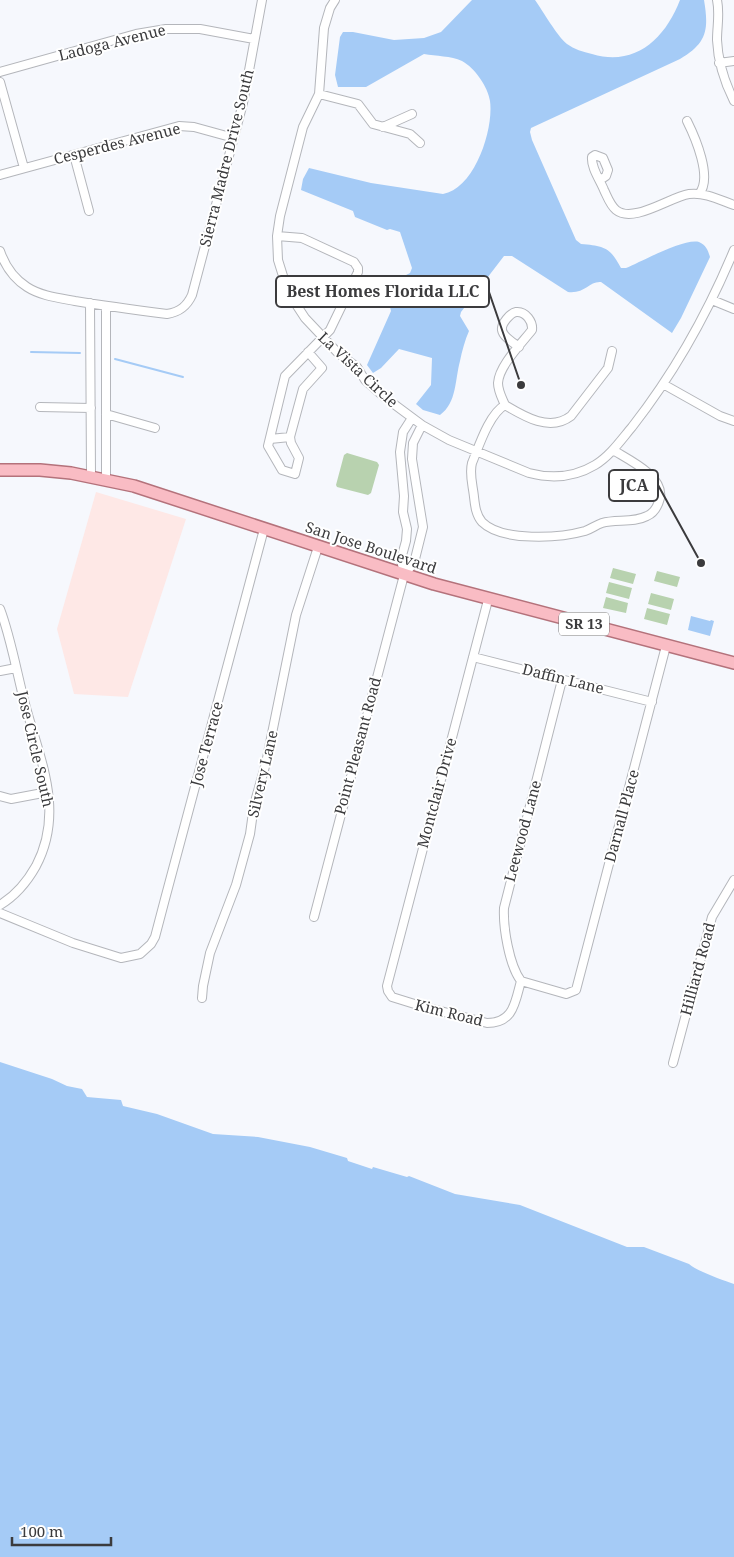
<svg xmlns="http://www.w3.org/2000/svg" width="734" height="1557" viewBox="0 0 734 1557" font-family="'Noto Serif',serif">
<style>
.commercial{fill:#fee8e6}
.green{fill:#b8d2af}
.water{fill:#a5cbf6}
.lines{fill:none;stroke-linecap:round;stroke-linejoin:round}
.stream{stroke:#a5cbf6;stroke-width:2}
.street-casing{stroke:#b4b6bb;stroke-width:10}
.primary-casing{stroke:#b4727b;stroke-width:14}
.street{stroke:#fff;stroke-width:8}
.primary{stroke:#f9bcc4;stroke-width:11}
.labels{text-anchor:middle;stroke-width:4;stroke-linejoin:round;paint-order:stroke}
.shield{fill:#fff;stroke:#767677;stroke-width:1}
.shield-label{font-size:14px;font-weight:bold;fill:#3b3b3d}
.street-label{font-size:15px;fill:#3b3b3d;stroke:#fff}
.leader{fill:none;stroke:#3b3b3d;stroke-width:2}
.callout-dot{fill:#3b3b3d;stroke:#fff;stroke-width:2}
.callout{fill:#fff;stroke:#3b3b3d;stroke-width:2}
.callout-label{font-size:16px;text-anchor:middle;font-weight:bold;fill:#3b3b3d}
</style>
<rect width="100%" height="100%" fill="#f6f8fd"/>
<path class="commercial" d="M96,492L186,519L128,697L74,694L57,629Z"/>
<path class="green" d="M347,453L377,462L379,465L371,493L368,495L337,487L336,485L344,455Z
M613,568L636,574L633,584L610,578Z
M657,571L680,577L677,587L654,581Z
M609,582L632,588L629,599L606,593Z
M651,593L674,599L671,610L648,604Z
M606,597L628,603L626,613L603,608Z
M647,608L670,614L667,625L644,619Z"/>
<path class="water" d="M472,0H535C543,11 557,36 567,44C574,49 583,52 592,54C635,67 665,39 680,0H704C709,30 707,43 680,59L531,128L530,132L532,140L576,240L581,244C604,246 610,247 621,268H626C641,262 684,238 699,242C706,245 708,250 710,257L681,318L672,333L601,282C589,281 585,294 568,292L512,256H504L461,312L460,316L469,331C465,340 462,351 460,361C455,379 457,403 440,415L423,410L416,404L431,385L432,358L399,349L381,368L373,373L367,365L391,311L390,307L404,276L410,273L412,268L400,232L390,229L387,230L355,217L353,211L301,190L303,179L309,168L371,183L443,194C474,189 494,130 490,101C488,87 475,68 462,61C451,56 436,56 424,54L366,87H338L335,75L340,37L343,32H353L394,40L424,38L441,32Z
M691,616L710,621L711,620L714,621L710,636L688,630Z
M0,1062L52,1079L67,1086L82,1089L87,1097L121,1100L123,1106L157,1114L213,1134L258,1137L310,1147L347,1158L348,1161L372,1169L373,1167L407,1177L409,1176L455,1194L520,1205L627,1247H644L689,1264C697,1271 722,1280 734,1284V1557H0Z"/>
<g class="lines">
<path class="stream" d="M31,352L80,353
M115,359L183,377"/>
<defs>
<path id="street" d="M335,0L330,8L324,28L319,94L303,127L280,216L277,236L278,260L288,292L305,318L338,353L357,367L365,380L383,396L422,425L449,440L529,473C552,479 575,477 595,465C610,456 621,440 632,427C675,372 707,315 734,250
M717,0C720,14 717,26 717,40C718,63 724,81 734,101
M719,63L734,61
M0,72L136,34L166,29H200L254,39
M0,82L24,168
M319,94L358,104L373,124L410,134L420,143
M687,121C695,137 713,178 699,194
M383,127L412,114
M74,155L89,211
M0,175L179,126L194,127L234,138
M600,180L606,176L608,170L603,158L595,155L592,157C591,168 600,180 604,190C607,196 610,205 616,210C633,224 670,197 689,194C705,192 720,200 734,205
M277,236L302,238L354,262L358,268V272L330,330L285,376L268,446L282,470L295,474L299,458L291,443L290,437L303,389L322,368L308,352
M0,251C5,266 13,278 27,287C41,296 59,298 75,301C106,306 136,310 167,314C180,312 187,306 192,295L243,103L262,0
M712,300L734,309
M90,303L91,476
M106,306V479
M663,384L720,416L734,421
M505,405C489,414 479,446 472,463C469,474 473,486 474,497C475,506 476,515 482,522C502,542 560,538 585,531C591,529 596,525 602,523C616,519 634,523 647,516C654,513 658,506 660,498C664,476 629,460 613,450
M505,405C502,398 498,391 498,383C499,366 521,344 532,330C533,322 526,311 516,312C510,313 501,324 502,330C503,337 514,343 519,347
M505,405C525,417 550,432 571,416L608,368L612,351
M40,407L91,408
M106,414L155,428
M270,439L290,437
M404,575L401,559L406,541L407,529L403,512L404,496L400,452L403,432L412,418
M488,600L387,986L388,991L392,997L421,1006L487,1023C514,1023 515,1002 521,981
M0,609C11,638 17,674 25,704C40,760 65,811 36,866C27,882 15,896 0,905
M473,657L652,702
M0,671L16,668
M0,796L11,799L48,792
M0,913L73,943L121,958L140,954L151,944L155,937L165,899L264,529
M314,917L404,575L414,563L423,527L412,459L413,443L422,425
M521,981L566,994L576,990L666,646
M521,981C509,965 503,927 504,908L562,680
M202,998L203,986L210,953L236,885L250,834L254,805L266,763L296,615L318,547
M673,1063L712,917L734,880"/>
<path id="primary" d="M0,470H40L71,473L134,486L434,584L734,663"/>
</defs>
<use href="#street" class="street-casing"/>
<use href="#primary" class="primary-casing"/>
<use href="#street" class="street"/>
<use href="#primary" class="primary"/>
</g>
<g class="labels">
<rect class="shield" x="559" y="612.5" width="50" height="23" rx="4"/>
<g class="shield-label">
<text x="584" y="629">SR 13</text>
</g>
<g class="street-label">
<text transform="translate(112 43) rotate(-14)" y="5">Ladoga Avenue</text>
<text transform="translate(117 144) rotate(-14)" y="5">Cesperdes Avenue</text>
<text transform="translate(227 158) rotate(-76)" y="5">Sierra Madre Drive South</text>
<text transform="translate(358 370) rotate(43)" y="5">La Vista Circle</text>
<text transform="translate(371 548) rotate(18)" y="5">San Jose Boulevard</text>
<text transform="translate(563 679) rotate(14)" y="5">Daffin Lane</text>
<text transform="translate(207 744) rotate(-75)" y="5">Jose Terrace</text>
<text transform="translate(358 746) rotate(-75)" y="5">Point Pleasant Road</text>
<text transform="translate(35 749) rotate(77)" y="5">Jose Circle South</text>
<text transform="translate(263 774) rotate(-77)" y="5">Silvery Lane</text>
<text transform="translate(437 793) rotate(-75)" y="5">Montclair Drive</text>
<text transform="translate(622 816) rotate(-75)" y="5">Darnall Place</text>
<text transform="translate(523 831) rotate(-75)" y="5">Leewood Lane</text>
<text transform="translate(698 969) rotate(-75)" y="5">Hilliard Road</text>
<text transform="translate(449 1013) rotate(14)" y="5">Kim Road</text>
</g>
</g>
<path class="leader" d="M521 385L489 292M701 563L658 485"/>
<g class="callout-dot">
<circle cx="521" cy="385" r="5"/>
<circle cx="701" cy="563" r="5"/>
</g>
<g class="callout">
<rect x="276" y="276" width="213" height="31" rx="5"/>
<rect x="609" y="470" width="49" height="31" rx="5"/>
</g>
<g class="callout-label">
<text x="383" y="297">Best Homes Florida LLC</text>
<text x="634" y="491">JCA</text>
</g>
<path d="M12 1537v8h99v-8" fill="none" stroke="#3b3b3d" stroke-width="2.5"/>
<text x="20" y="1537" font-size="15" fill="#3b3b3d" stroke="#ffffff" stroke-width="4" paint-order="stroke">100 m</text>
</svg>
